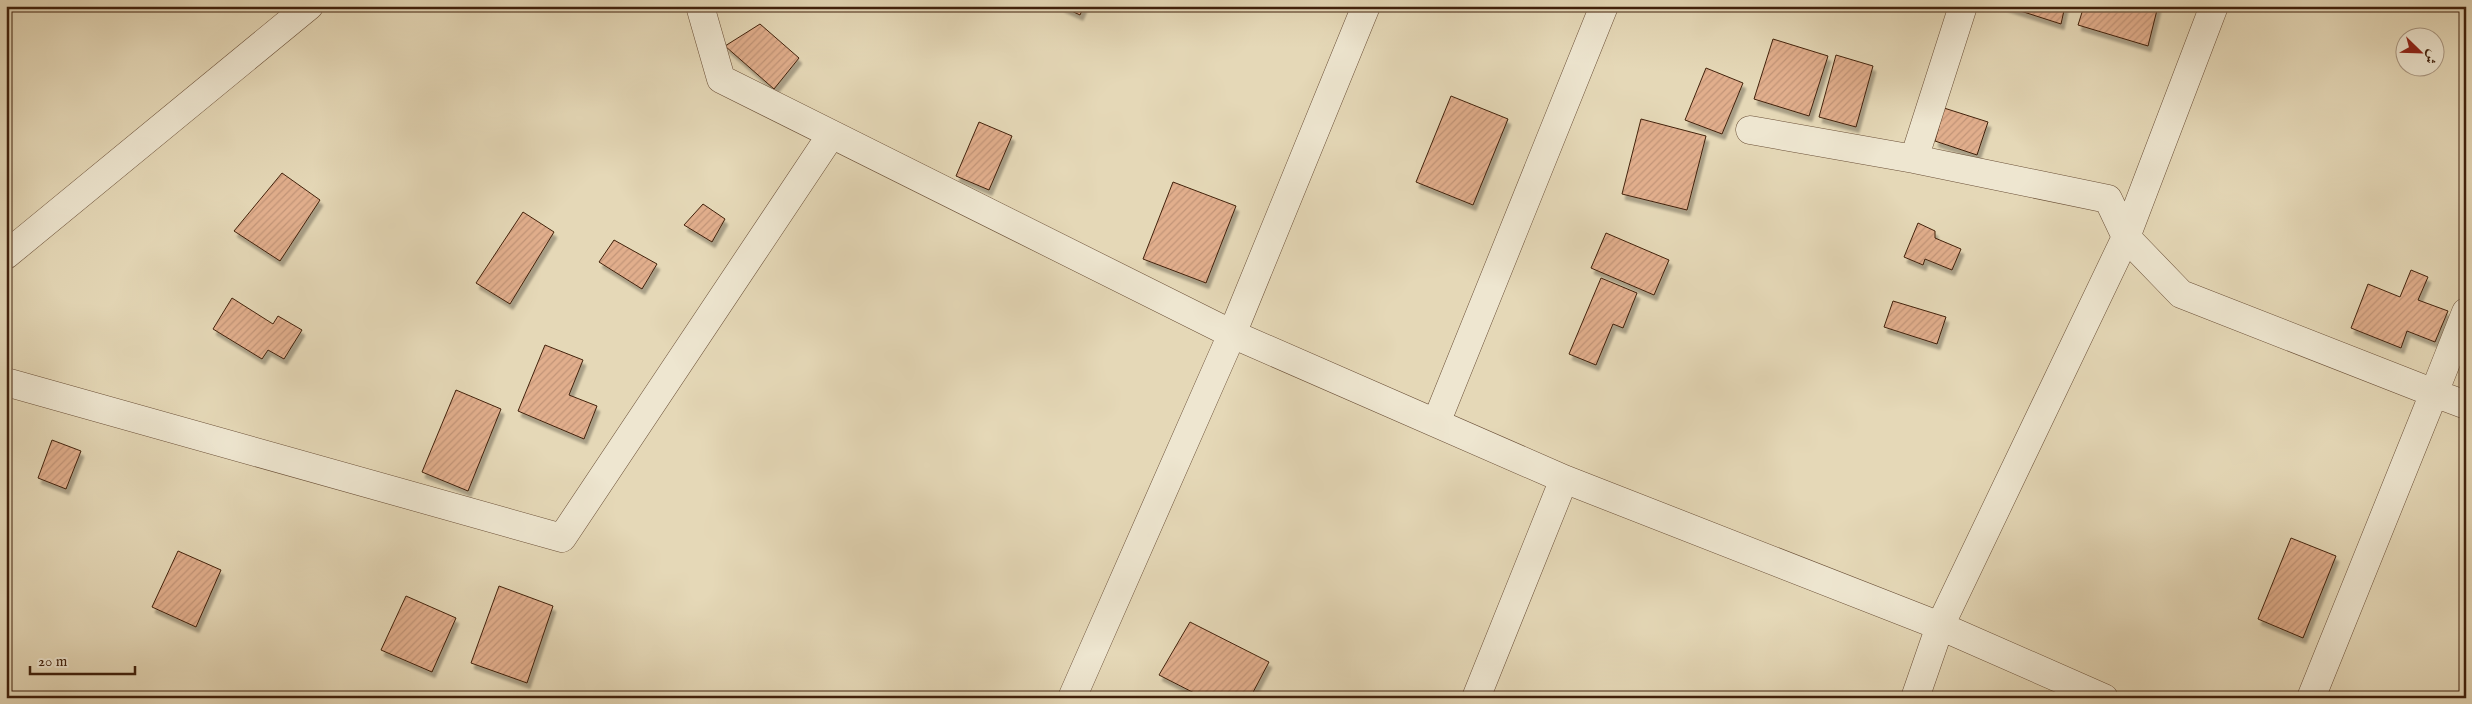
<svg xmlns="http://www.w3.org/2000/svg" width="2472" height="704" viewBox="0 0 2472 704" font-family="'IM FELL English',Amiri,serif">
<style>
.building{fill:url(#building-hatch);stroke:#41210c;filter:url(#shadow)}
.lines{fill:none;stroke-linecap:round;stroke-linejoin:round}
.street-casing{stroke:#6a4f37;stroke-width:29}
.street{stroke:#eee6d0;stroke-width:28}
</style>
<defs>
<pattern id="building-hatch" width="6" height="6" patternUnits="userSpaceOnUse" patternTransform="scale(1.25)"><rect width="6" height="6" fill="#e1ae8c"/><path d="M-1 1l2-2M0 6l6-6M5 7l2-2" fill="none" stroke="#c29578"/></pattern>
<filter id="shadow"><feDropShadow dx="3" dy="5.5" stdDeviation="1" flood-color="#0004"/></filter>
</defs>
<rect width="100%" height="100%" fill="#e5d8b7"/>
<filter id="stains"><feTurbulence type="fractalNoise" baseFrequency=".004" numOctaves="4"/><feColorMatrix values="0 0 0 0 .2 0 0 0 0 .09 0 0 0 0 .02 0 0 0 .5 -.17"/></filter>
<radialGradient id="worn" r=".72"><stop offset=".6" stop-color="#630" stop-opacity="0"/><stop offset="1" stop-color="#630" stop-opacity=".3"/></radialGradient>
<path class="building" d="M1061,6H1084L1080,15Z
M2005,6H2065L2061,24Z
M2084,6H2158L2148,46L2078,25Z
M760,24L799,58L774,89L725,46Z
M1773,39L1828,56L1809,116L1754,99Z
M1836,55L1873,66L1856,127L1819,117Z
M1706,68L1743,83L1722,134L1685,120Z
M1451,96L1508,119L1473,205L1416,182Z
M1944,108L1988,122L1977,155L1935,141Z
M1641,119L1706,136L1687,210L1622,194Z
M979,122L1012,136L989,190L956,176Z
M282,173L320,200L280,261L234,231Z
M1173,182L1236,206L1206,283L1143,259Z
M703,204L725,219L712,242L684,225Z
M523,212L554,232L510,304L476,283Z
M1918,223L1935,231V238L1961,249L1952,270L1925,259L1923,265L1904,257Z
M1606,233L1669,260L1654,295L1591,268Z
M614,240L657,264L642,289L599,262Z
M2411,270L2428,277L2418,300L2448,311L2435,342L2407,331L2401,348L2351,328L2368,284L2400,297Z
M1601,278L1637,293L1623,328L1613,324L1596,365L1569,354Z
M232,298L273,324L278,316L302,330L284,359L268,350L262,359L213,329Z
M1893,301L1946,317L1937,344L1884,327Z
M545,345L583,360L569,395L597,406L584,439L518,411Z
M456,390L501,409L468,491L422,472Z
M52,440L81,451L66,489L38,478Z
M2291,538L2336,556L2303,638L2258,619Z
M178,551L221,570L196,627L152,607Z
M499,586L553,606L527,683L471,663Z
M406,596L456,618L432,672L381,650Z
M1190,622L1269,662L1250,698H1204L1159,675Z"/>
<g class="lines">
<defs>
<path id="street" d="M700,6L721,79L1232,334L1564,479L1940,626L2104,698
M2214,6L2126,237L2181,294L2434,393L2311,698
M1750,130L1914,159L2108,199L2126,237L1940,626L1915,698
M1914,159L1963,6
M6,255L309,6
M2466,312L2434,393L2466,405
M6,382L562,538L831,135
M1436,423L1604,6
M1072,698L1232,334L1366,6
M1476,698L1564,479"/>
</defs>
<use href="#street" class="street-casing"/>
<use href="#street" class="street"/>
</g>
<rect width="2472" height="704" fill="none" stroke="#e5d8b7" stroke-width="25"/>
<rect x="8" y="8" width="2457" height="689" fill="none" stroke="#41210c" stroke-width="2.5"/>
<rect x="12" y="12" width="2447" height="679" fill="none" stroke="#41210c"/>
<g transform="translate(2420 52) rotate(113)"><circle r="24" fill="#eee6d0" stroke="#a99782"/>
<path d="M0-4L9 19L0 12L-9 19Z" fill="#8f2418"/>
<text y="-8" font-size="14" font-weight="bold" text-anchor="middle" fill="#41210c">ش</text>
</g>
<path d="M30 666v8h105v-8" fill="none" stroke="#41210c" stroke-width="2.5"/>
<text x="38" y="666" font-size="15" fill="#41210c" stroke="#eee6d0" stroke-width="4" paint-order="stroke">20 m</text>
<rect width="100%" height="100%" filter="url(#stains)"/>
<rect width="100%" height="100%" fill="url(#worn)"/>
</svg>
